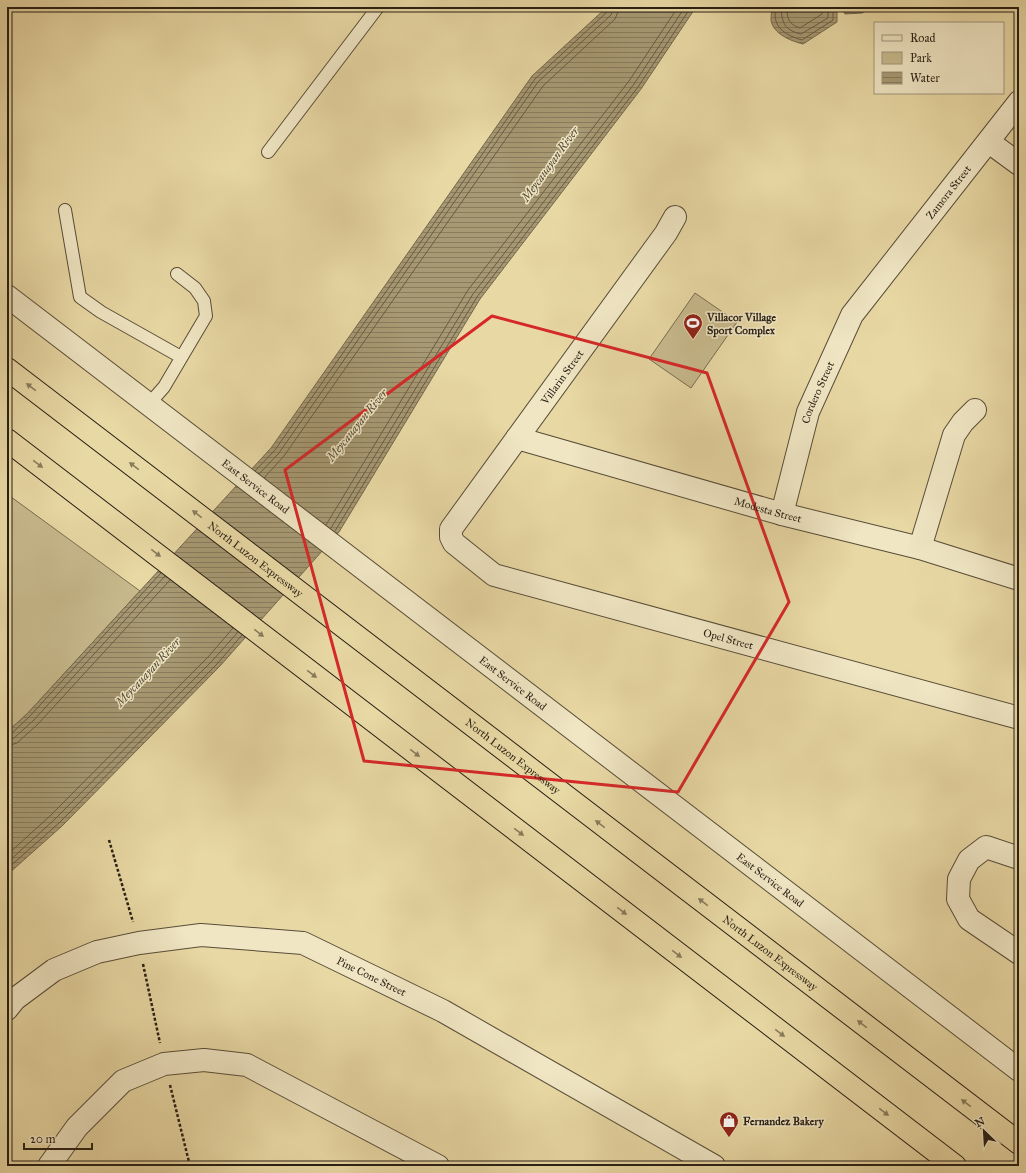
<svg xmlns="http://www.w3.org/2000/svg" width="1026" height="1173" viewBox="0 0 1026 1173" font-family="'IM FELL Great Primer',serif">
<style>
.green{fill:#c7b98c;stroke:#786c50}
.water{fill:url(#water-rules);stroke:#74684d}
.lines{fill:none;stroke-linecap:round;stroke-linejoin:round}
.shore{stroke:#685c44;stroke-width:1}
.service-casing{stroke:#584d38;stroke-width:14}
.minor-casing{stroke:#584d38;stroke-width:24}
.tertiary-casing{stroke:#584d38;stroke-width:24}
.motorway-casing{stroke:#281f14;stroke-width:24}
.path{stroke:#281f14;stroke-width:2.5;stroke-dasharray:3 2;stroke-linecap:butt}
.service{stroke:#f0e6c4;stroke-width:12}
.minor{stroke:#f0e6c4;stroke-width:22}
.tertiary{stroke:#f0e6c4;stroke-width:22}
.motorway{stroke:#e8d8a4;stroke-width:22}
.oneway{fill:#887c5c}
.marked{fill:none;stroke:#d62828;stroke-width:3;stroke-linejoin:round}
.labels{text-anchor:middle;stroke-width:3;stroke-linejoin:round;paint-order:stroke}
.street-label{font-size:11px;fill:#281f14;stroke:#f0e6c4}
.poi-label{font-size:11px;font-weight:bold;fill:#281f14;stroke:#f0e6c4;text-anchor:start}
.water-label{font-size:12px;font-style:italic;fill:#544a35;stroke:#f0e6c4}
</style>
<defs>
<pattern id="water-rules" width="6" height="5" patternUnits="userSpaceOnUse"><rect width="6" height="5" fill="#a79973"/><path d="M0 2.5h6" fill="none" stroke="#887c5d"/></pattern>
</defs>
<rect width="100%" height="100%" fill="#e8d8a4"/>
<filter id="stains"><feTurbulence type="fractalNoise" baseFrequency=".005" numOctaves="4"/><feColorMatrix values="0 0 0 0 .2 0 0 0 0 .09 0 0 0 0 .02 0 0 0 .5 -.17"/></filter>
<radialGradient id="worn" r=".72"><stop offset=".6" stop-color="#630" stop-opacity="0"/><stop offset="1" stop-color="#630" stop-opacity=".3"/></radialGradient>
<path class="green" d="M695,293L737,322L691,388L649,359Z
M7,494L140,591L27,714L7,732Z"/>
<path class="water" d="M607,7H696L641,89L480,299L339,532L220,666L62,826L7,875V732L27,714L271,448L532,76Z
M771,7H837V22L803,44C791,41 773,34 771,20C771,15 772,11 771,7Z
M841,7H874L862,13L845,14Z"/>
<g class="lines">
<path class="shore" d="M775,7C776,11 774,17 776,21C779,32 792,37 802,40L833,20V7
M781,7C782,23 784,30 801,34L828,18V7
M787,7C787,18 788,24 800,28L822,14V7
M255,471L275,450L535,79L607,12L609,7
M259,474L279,453L538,82L611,15L614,7
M264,478L284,456L543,86L615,19L620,7
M326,525L468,290L629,81L678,7
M331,528L473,294L634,84L685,7
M335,531L477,297L638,87L691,7
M7,735L11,734L30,716L161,573
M7,740L14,738L34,720L165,576
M7,746L17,743L38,724L170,580
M7,855L51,815L209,656L233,628
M7,863L55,819L213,660L238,632
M7,869L59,823L217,664L242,635"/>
<defs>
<path id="service" d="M268,152L378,7
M65,210L80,297L101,312L181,357
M149,404L164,387L206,316L204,301L195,288L177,274"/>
<g id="minor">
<path d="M989,142L1019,164"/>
<path id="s1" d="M675,217L666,233L451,529V537L454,543L494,575L1019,718"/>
<path id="s2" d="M517,438L782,514L920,548L1019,579"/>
<path id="s3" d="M782,514L808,412L852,315L1019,102"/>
<path d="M920,548L954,435L963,422L975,410"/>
<path d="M1019,858L986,847L969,860L959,879L958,899L969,919L1019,953"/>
<path id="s4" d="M7,1009L15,999L54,970L97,952L139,943L201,935L303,943L443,1011L714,1166"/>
<path d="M49,1166L77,1127L123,1081L164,1064L204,1060L247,1065L438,1166"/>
</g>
<g id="tertiary">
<path id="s5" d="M7,296L1019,1070"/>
</g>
<g id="motorway">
<path id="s6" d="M7,369L1019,1143"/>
<path d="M7,440L955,1166"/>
</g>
</defs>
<use href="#service" class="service-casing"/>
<use href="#minor" class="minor-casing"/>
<use href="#tertiary" class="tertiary-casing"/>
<use href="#motorway" class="motorway-casing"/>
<path class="path" d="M109,840L133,922
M143,964L160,1043
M170,1085L190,1166"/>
<use href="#service" class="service"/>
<use href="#minor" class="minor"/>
<use href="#tertiary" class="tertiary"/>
<use href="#motorway" class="motorway"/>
</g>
<defs><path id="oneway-solid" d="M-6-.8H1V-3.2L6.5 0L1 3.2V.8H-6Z"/></defs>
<g class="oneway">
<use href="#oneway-solid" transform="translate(31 387) rotate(-143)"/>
<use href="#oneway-solid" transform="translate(38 464) rotate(37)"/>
<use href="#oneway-solid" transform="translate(134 466) rotate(-143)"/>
<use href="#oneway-solid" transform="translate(197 514) rotate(-142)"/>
<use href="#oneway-solid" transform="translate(156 553) rotate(38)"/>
<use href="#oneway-solid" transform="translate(259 633) rotate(38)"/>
<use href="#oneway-solid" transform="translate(312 674) rotate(37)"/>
<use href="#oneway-solid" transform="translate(415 753) rotate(37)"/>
<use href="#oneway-solid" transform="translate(600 824) rotate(-143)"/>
<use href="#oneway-solid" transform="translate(519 832) rotate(37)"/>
<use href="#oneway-solid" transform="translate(703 902) rotate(-143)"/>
<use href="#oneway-solid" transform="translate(622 911) rotate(37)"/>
<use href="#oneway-solid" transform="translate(677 954) rotate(37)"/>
<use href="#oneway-solid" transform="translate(862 1024) rotate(-143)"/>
<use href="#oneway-solid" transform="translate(780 1033) rotate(37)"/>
<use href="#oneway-solid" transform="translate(966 1103) rotate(-143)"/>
<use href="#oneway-solid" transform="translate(884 1112) rotate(37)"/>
</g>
<path class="marked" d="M492,316L707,373L789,602L678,792L364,761L285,470Z"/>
<defs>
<symbol id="stadium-pin" viewBox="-11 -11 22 30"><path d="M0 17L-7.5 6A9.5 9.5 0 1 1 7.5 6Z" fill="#8f2418" stroke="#f0e6c4"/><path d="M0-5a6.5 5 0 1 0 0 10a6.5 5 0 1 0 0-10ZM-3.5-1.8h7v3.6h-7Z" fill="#fff"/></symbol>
<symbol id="shop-pin" viewBox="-11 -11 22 30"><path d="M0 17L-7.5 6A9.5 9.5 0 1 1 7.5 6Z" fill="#8f2418" stroke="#f0e6c4"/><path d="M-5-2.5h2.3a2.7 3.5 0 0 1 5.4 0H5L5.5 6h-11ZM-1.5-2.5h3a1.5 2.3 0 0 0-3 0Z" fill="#fff"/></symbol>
</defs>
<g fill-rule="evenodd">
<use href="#stadium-pin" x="682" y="312" width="22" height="30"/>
<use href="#shop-pin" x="718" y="1110" width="22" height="30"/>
</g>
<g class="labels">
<g class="street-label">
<text dy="4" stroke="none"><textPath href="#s3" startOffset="368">Zamora Street</textPath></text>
<text transform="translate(562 377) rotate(-54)" y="4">Villarin Street</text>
<text dy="4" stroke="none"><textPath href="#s3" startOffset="127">Cordero Street</textPath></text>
<text dy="4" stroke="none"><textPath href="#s5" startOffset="313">East Service Road</textPath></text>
<text dy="4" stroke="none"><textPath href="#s2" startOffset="261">Modesta Street</textPath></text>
<text dy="4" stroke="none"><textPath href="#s6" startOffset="313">North Luzon Expressway</textPath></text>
<text dy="4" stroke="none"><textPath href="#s1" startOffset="693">Opel Street</textPath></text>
<text dy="4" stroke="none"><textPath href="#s5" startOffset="637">East Service Road</textPath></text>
<text dy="4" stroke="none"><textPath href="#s6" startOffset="637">North Luzon Expressway</textPath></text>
<text dy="4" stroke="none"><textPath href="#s5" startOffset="961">East Service Road</textPath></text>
<text dy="4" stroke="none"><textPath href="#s6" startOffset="961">North Luzon Expressway</textPath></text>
<text dy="4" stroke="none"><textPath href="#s4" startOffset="392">Pine Cone Street</textPath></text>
</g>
<g class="poi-label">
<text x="707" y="321">Villacor Village<tspan x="707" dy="13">Sport Complex</tspan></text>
<text x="743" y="1125">Fernandez Bakery</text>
</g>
<g class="water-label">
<text transform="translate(550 164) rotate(-54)" y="4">Meycauayan River</text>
<text transform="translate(357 425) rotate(-51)" y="4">Meycauayan River</text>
<text transform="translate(148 672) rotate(-47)" y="4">Meycauayan River</text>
</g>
</g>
<rect width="1026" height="1173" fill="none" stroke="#e8d8a4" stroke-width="24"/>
<rect x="8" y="8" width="1010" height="1157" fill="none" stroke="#281f14" stroke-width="2"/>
<rect x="12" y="12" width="1002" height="1149" fill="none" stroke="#281f14"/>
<rect x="874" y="22" width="130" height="72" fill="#f0e6c4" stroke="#a0967e"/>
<rect x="882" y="35" width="20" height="6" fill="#f0e6c4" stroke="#a0967e"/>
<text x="910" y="42" font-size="12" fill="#281f14">Road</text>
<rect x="882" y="52" width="20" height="12" fill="#c7b98c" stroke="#a0967e"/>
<text x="910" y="62" font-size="12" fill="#281f14">Park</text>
<rect x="882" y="72" width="20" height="12" fill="url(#water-rules)" stroke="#a0967e"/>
<text x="910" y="82" font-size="12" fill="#281f14">Water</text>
<g transform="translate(984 1131) rotate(335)" stroke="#f0e6c4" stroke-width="3" paint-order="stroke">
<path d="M0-3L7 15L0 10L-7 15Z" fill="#281f14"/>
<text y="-6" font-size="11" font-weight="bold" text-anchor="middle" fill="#281f14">N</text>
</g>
<path d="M24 1143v6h68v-6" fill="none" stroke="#281f14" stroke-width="2"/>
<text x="30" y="1143" font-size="12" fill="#281f14" stroke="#f0e6c4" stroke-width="3" paint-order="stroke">20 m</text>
<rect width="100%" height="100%" filter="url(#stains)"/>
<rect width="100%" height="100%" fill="url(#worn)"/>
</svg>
